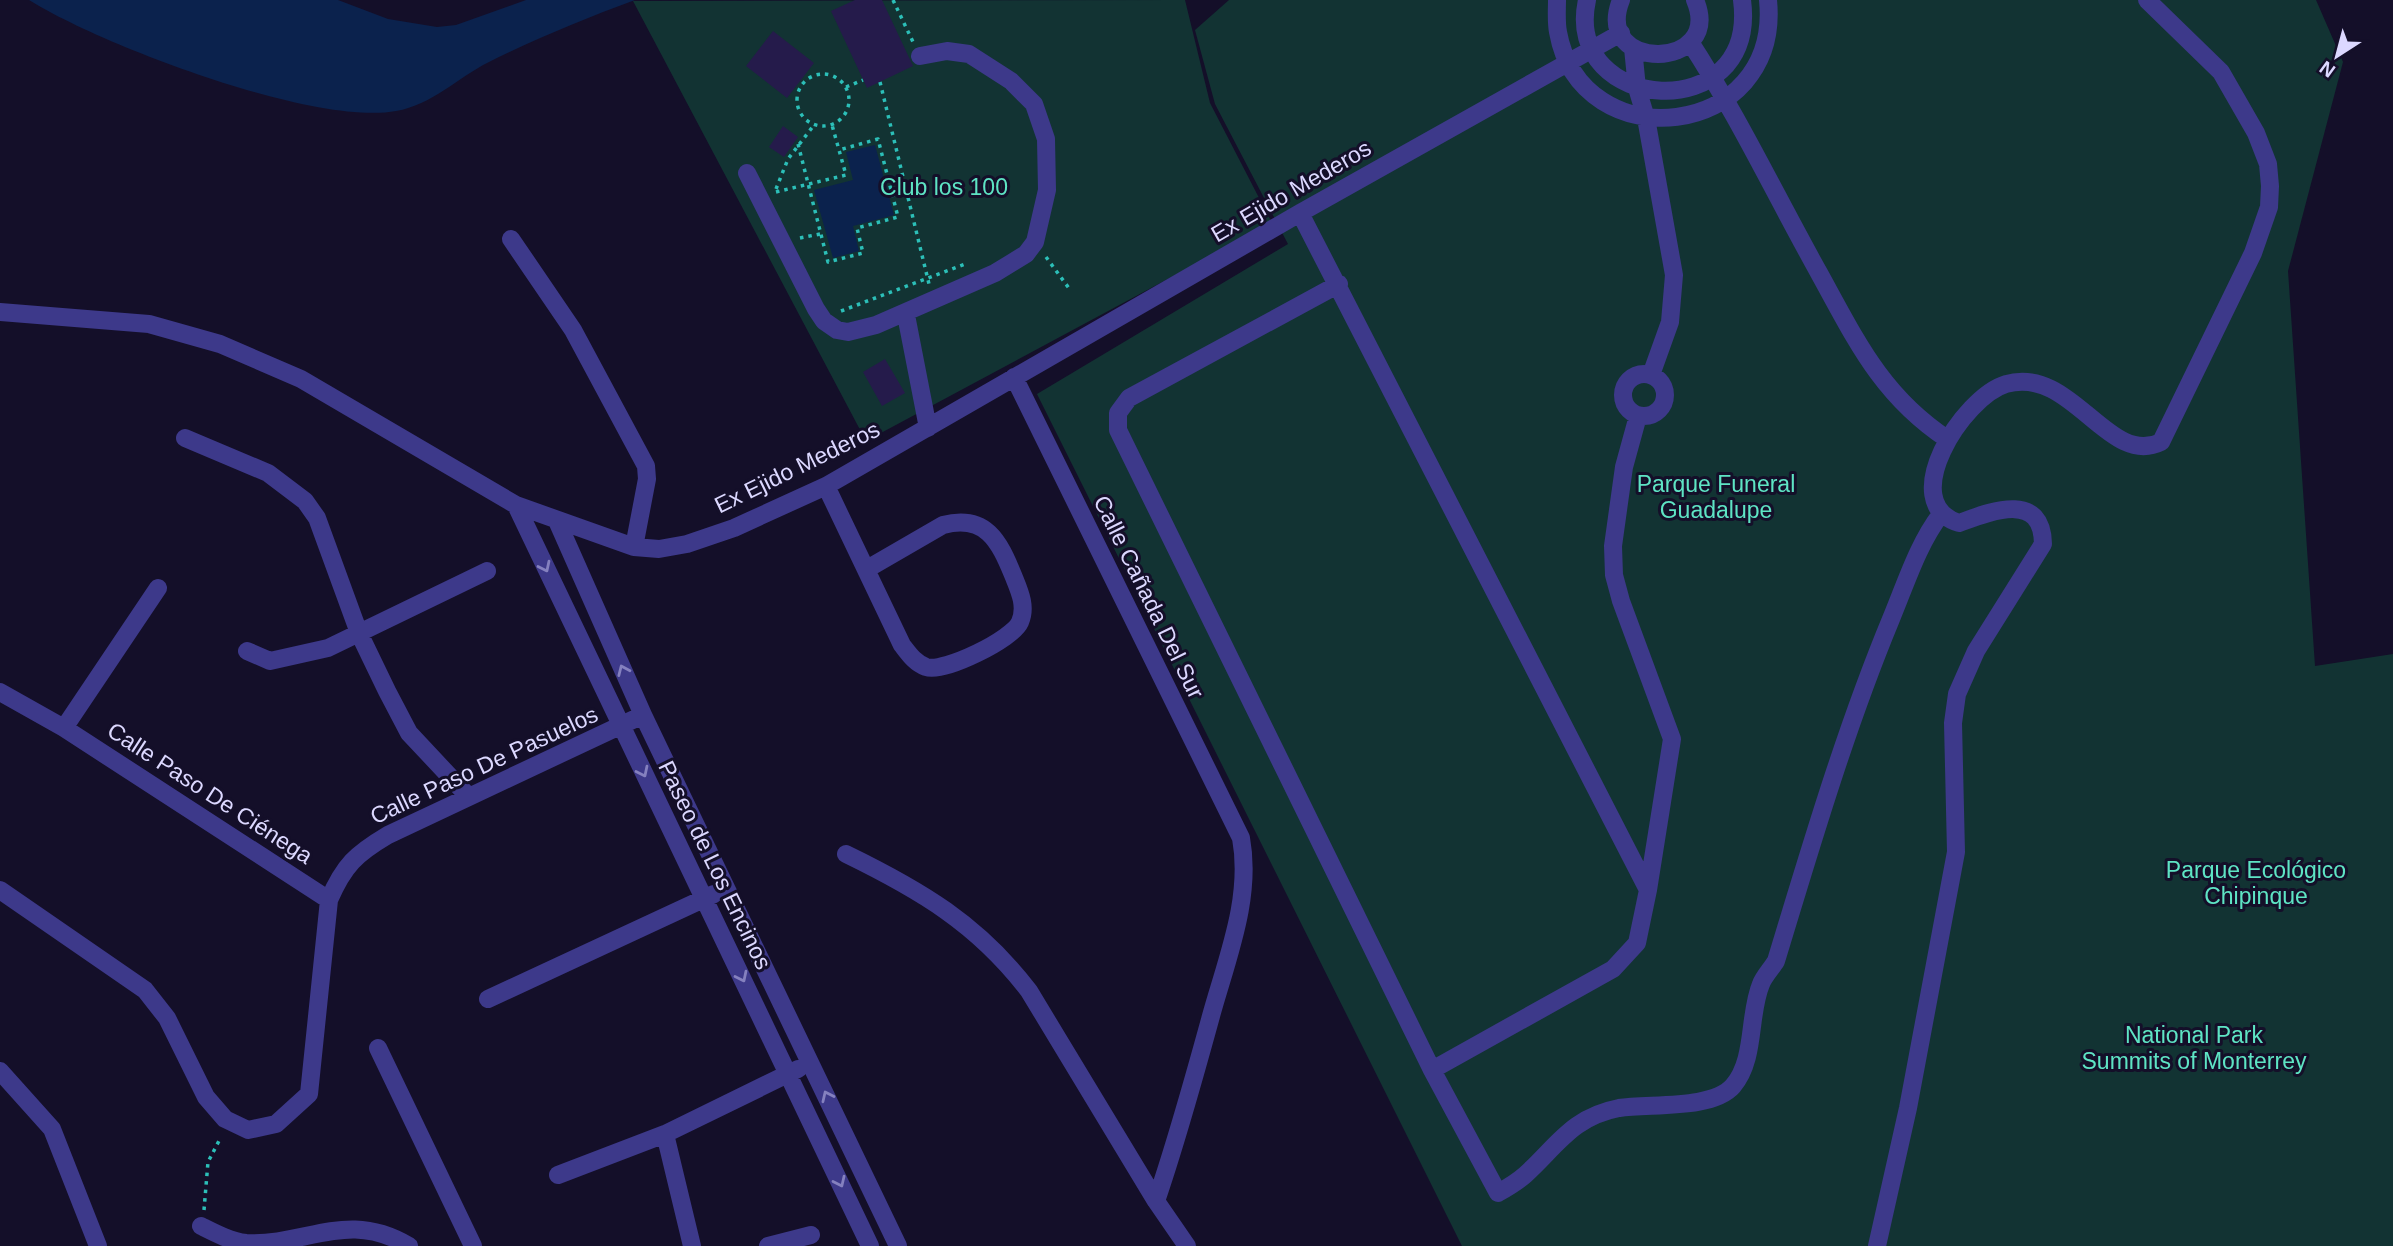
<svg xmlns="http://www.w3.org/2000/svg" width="2393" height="1246" viewBox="0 0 2393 1246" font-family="Arial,sans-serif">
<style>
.green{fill:#123333}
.water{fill:#0b224d}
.building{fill:#251b4b}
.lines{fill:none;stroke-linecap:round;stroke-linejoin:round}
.path{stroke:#2cbfb8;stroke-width:3.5;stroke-dasharray:3.5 5;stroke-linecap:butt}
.minor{stroke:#3d398a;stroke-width:18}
.oneway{stroke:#8581bf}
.labels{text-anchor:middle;stroke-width:6;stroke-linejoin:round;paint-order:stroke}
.park-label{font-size:23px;fill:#5ee4c4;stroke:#140f29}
.street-label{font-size:23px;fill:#dcd8ff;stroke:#140f29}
</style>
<rect width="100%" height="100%" fill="#140f29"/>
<path class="green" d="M1185,0L1210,103L1272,223L866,441L633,1Z
M1229,0H2316L2343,62L2288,271L2315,666L2393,654V1246H1462L1037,394L1288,244L1215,104L1195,30Z"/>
<path class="water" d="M29,0H338L388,19L437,27L456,25L526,0H635C586,18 535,39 489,62C457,78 432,105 396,111C314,126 101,45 29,0Z
M875,145L894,215L853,226L859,251L833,258L814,190L853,180L846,152Z"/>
<path class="building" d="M855,0H882L913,66L867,88L831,11Z
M773,31L814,63L787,98L746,66Z
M783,126L798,137L784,157L769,147Z
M885,359L905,393L882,406L863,372Z"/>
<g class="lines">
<path class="path" d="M893,0L913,42
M797 100a26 26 0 1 1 52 0a26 26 0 1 1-52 0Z
M880,82L929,284
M846,87L863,80
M798,144L828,262L863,253L857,228L898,217L878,139L839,150
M776,189L788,159L814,125
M776,192L846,175L832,125
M800,238L820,234
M1046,257L1071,291
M841,311L968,263
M204,1210L208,1162L221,1137"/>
<path class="minor" d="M1557,0C1557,10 1556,22 1558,32C1581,161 1782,140 1768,0
M1587,0C1562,114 1759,128 1742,0
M1621,0C1592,73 1725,71 1695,0
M1690,42C1738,116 1776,196 1819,273C1856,340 1881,395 1947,439
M1633,48L1637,88L1646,118L1674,275L1670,322L1651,375
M747,173L816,309L824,321L837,330L848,332L876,325L995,273L1026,254L1035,242L1047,190L1046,139L1034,104L1011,81L969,54L947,51L920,56
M1300,213L1648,890L1637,943L1613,969L1432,1070
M511,239L573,330L646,466L647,479L634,547
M1339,284L1129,398L1118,413V430L1432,1070L1498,1193C1507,1188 1517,1182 1525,1175C1557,1146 1572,1117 1619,1108C1649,1103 1712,1110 1733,1086C1756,1059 1748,1015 1761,984C1764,976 1772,968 1776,961C1811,846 1845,730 1891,619C1906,583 1918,544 1941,514
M0,312L149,324L220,344L301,379L516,505L634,547L659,549L687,544L734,528L826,486L1300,213L1621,33
M906,315L928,428
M1623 395a21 21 0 1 1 42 0a21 21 0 1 1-42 0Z
M1014,377L1241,838C1252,898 1227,958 1211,1016C1194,1078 1177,1140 1156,1201
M1638,416L1624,467L1613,546L1614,575L1621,601L1672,739L1648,890
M185,438L268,473L305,501L317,518L359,633L387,691L409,733L469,797
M826,486L902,645C909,654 915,663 926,667C944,673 1013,639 1020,622C1027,606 1019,590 1013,575C999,541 986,514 943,525L867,569
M516,505L870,1246
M558,523L643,715L898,1246
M247,651L270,661L328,648L487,571
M0,692L64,728L329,900
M64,728L158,588
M846,854C920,890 978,924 1029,991L1156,1201L1187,1246
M0,890L145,990L167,1018L206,1097L225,1119L248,1130L276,1124L309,1094L329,900C344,865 356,854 388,835L643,715
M488,999L714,894
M378,1048L473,1246
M0,1071L52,1129L98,1246
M665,1134L692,1246
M558,1175L665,1134L798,1069
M201,1226C215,1233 230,1241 246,1243C308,1246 347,1209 409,1246
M768,1246L811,1235
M1877,1246L1908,1108L1956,852L1953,723L1957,694L1976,651L2043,544C2042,491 1992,511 1959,523C1895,503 1963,397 2006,384C2072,365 2108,468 2161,442L2253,253L2269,207L2270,186L2268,164L2256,133L2221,72L2147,0"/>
</g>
<defs><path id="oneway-chevron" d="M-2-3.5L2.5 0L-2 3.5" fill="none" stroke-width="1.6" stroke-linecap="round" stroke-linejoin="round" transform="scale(1.75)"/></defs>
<g class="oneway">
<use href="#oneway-chevron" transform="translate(545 567) rotate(64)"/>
<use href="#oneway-chevron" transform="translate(623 670) rotate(-114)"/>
<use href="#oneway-chevron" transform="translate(643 772) rotate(64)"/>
<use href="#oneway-chevron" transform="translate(742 977) rotate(64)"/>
<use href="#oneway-chevron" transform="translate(827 1096) rotate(-115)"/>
<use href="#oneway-chevron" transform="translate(840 1182) rotate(65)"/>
</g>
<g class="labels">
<g class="park-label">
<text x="944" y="195">Club los 100</text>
<text x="1716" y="492">Parque Funeral<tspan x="1716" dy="26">Guadalupe</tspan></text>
<text x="2256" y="878">Parque Ecológico<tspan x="2256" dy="26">Chipinque</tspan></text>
<text x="2194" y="1043">National Park<tspan x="2194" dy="26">Summits of Monterrey</tspan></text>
</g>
<g class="street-label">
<text transform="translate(1291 191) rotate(-30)" y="8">Ex Ejido Mederos</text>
<text transform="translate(797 467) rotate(-26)" y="8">Ex Ejido Mederos</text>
<text transform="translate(1149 597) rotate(64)" y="8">Calle Cañada Del Sur</text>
<text transform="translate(484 765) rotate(-25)" y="8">Calle Paso De Pasuelos</text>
<text transform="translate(210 793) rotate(33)" y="8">Calle Paso De Ciénega</text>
<text transform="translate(715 865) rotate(64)" y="8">Paseo de Los Encinos</text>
</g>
</g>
<g transform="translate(2337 56) rotate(216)" stroke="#140f29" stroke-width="5" paint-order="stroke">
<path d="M0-5L12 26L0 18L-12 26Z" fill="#dcd8ff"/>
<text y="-10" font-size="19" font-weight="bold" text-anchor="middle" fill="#dcd8ff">N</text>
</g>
</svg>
